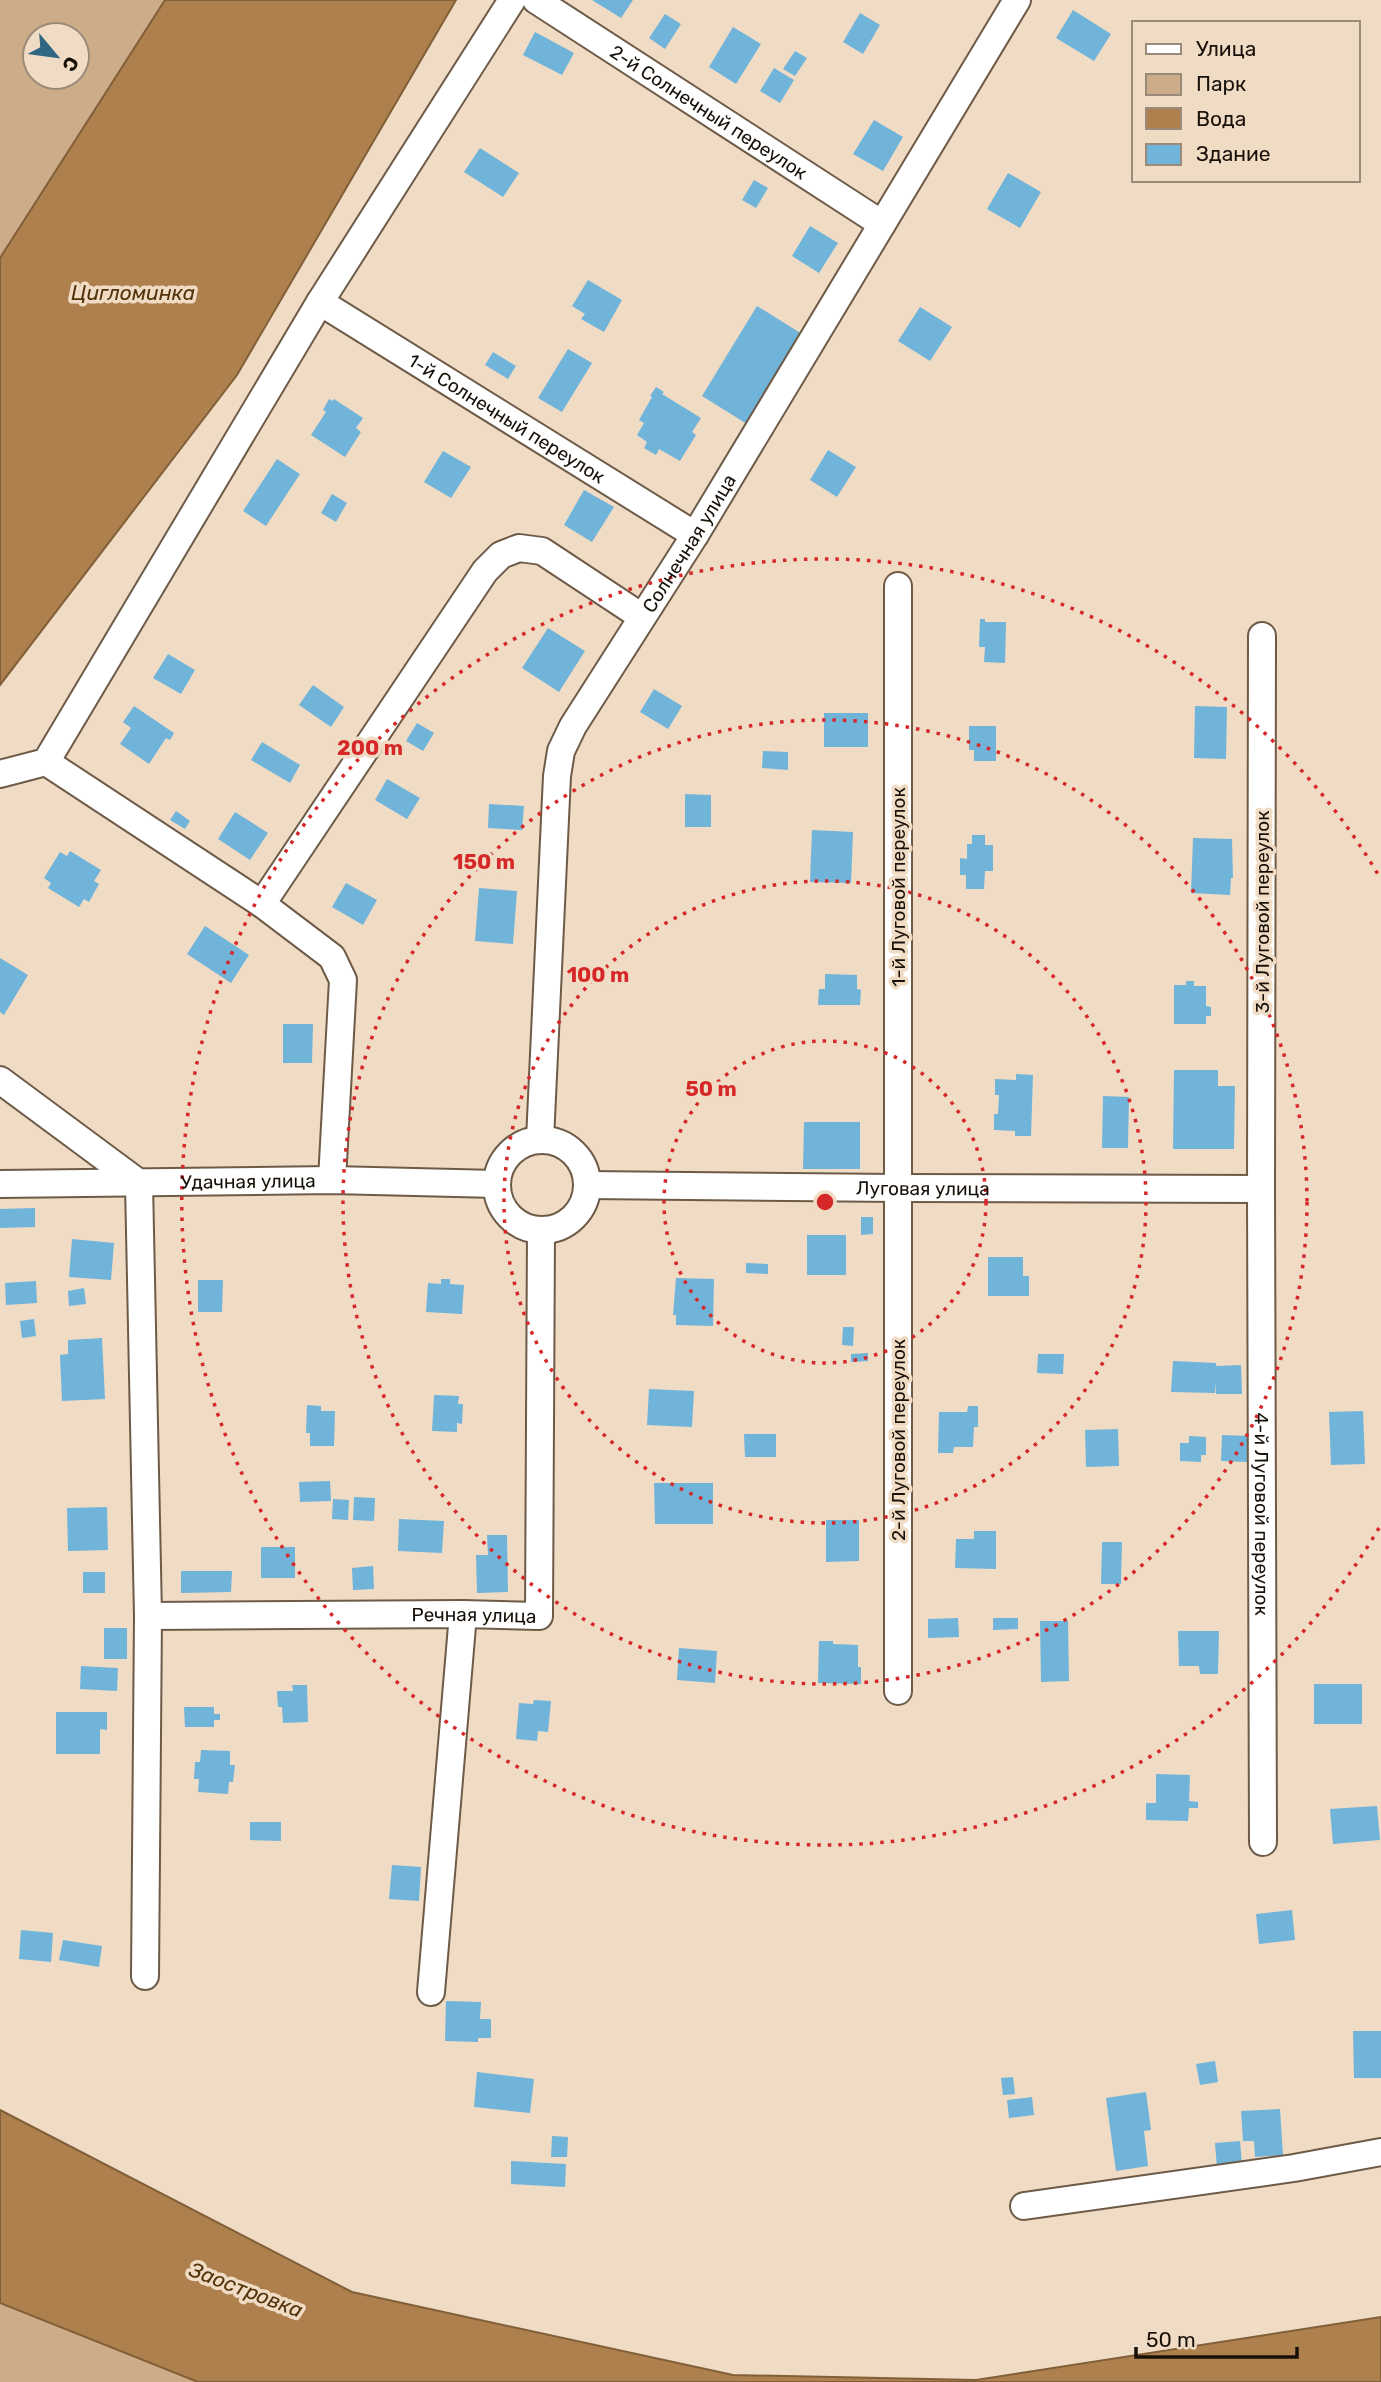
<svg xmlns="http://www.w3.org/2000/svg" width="1381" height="2382" viewBox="0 0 1381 2382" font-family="Rubik,sans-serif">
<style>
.green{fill:#cdac8a;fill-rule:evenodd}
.water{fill:#ae804d;stroke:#815f39;stroke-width:2}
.building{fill:#70b4da}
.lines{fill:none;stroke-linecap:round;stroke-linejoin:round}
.minor-casing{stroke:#6d5b48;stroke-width:30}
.minor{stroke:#fff;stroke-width:26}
.ring{fill:none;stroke:#d62828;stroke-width:3.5;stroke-dasharray:3.5 7}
.labels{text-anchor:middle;stroke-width:7;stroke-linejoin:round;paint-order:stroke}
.street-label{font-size:19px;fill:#181109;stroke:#f0dbc5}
.water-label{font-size:21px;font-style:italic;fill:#533309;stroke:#f0dbc5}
.centre{fill:#d62828;stroke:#f0dbc5;stroke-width:3.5}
.ring-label{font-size:21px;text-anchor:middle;font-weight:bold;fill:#d62828;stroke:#f0dbc5;stroke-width:7;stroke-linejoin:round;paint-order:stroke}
</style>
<rect width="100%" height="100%" fill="#f0dbc5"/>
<path class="green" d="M0,0H165L0,258ZM35,35H77V77H35Z
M0,2303L198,2382H0Z"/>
<path class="water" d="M165,0H456L237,375L0,685V258Z
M0,2110L352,2292L733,2375L976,2380L1381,2317V2382H198L0,2303Z"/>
<path class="building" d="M592,0H633L621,18Z
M1073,10L1111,34L1094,61L1056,38Z
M860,13L880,25L863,54L843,42Z
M665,14L681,24L665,49L649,38Z
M733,27L761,44L736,84L709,67Z
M535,32L574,53L562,75L523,55Z
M795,51L807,58L795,76L783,69Z
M774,68L794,80L780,103L760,91Z
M874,120L903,137L883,171L853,154Z
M480,148L519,173L503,197L464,172Z
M1008,173L1041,192L1020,228L987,209Z
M754,180L768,188L756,208L742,200Z
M810,226L838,243L819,273L792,256Z
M588,280L622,300L604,332L581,319L585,314L572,306Z
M757,306L802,334L747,424L702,396Z
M920,307L952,327L930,361L898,341Z
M568,349L592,363L562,412L538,398Z
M493,352L516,366L508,379L485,365Z
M656,387L664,392L662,394L701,418L692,432L696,435L680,461L659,449L656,455L644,448L647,442L637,435L644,423L639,420L652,397L650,396Z
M329,399L332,401L334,399L363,418L356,428L361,432L345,457L311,435L326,412L323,410Z
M828,450L856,467L837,497L810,480Z
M443,451L471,467L451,498L424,482Z
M277,459L300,474L266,526L243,511Z
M584,490L614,507L592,542L564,525Z
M332,494L347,503L336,522L321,513Z
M980,619H985V622H1006L1005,663L984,662L985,647H979Z
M548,628L585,651L559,692L522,668Z
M168,654L195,670L181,694L153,678Z
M313,685L344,707L331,727L299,705Z
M654,689L682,706L668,729L640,712Z
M134,706L174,733L170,740L166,738L149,764L120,744L131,728L123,722Z
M1195,706L1227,707L1226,759L1194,758Z
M824,713H868V747H824Z
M417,723L434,733L423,751L406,741Z
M969,726H996V761H974V750H969Z
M262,742L300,765L290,783L251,760Z
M763,751L788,752V770L762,768Z
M387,779L420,798L407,819L375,800Z
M685,794L711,795V827H685Z
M489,804L524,806L522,830L488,828Z
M176,811L190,821L185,829L170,820Z
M235,812L268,833L250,860L218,839Z
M812,830L853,832L851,883L810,882Z
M972,835H985V845H993V871H985L984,889H966V875H960V858L967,859V844H972Z
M1193,838L1232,839L1233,878H1231L1230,895L1191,893Z
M70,851L101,870L94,881L99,884L89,902L84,899L79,907L48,888L51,883L44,878L60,852L67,856Z
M346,883L377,900L363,925L332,907Z
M479,888L517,891L513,944L475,941Z
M205,926L249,955L231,983L187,954Z
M0,958L28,975L4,1015L0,1012Z
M825,974L857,975V989L861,990L860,1005H818L819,989H825Z
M1186,981H1194V986H1206V1006L1211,1007V1016H1206V1024H1174V985H1186Z
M283,1024H313L312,1063H283Z
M1174,1070H1218V1086H1235L1234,1149H1173Z
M1016,1074L1033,1075L1031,1136H1015V1131L994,1130V1114H998L999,1095H995V1079L1016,1080Z
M1103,1096L1129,1097L1128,1148H1102Z
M804,1122H860V1169H803Z
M35,1208V1227L0,1228V1209Z
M861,1217H873V1234L861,1235Z
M807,1235H846V1275H807Z
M72,1239L114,1243L111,1280L69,1277Z
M988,1257H1023V1276H1029V1296H988Z
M746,1263L768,1264V1274L746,1273Z
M676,1278L714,1279L713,1326L676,1325V1315H673Z
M441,1279H450V1284L464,1285L462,1314L426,1312L428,1283L441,1284Z
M198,1280H223L222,1312H198Z
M36,1281L37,1303L6,1305L5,1283Z
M84,1288L86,1304L69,1306L68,1291Z
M34,1319L36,1336L22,1338L20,1321Z
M843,1327H854L853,1346L842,1345Z
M102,1338L105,1399L62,1401L60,1355L68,1354V1340Z
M868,1353V1361L851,1362V1354Z
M1038,1354H1064L1063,1374L1037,1373Z
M1173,1361L1216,1363V1366L1241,1365L1242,1394H1216V1382L1215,1393L1171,1392Z
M649,1389L694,1391L692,1427L647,1425Z
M434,1395L459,1396L458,1404H463L462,1424L457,1423V1432L432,1431Z
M307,1405L321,1406V1411H335L334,1446H310V1433H306Z
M968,1406H978V1427H974L973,1447H954L953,1453H938L939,1412H967Z
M1363,1411L1365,1464L1331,1465L1329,1412Z
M1118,1429L1119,1466L1086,1467L1085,1430Z
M744,1434H776V1457H745Z
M1222,1435L1248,1436V1462L1221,1461Z
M1189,1436L1206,1437V1455H1201V1462L1180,1461V1443H1189Z
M330,1481L331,1501L300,1502L299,1482Z
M654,1483H713V1524H655Z
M354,1497L375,1498L374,1521L353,1520Z
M333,1499L349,1500L348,1520L332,1519Z
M107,1507L108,1550L68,1551L67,1508Z
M399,1519L444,1521L442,1553L398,1551Z
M826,1520H859V1561L826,1562Z
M974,1531H996V1569L955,1568L956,1539H974Z
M487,1535H507L508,1592L477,1593L476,1555H488Z
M1102,1542H1122L1121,1584H1101Z
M261,1547H295V1578H261Z
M373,1566L374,1589L353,1590L352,1568Z
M181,1571H232L231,1592L181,1593Z
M83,1572H105V1593H83Z
M958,1618L959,1637L928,1638V1619Z
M993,1618H1018V1629L993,1630Z
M1040,1621H1068L1069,1681L1041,1682Z
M104,1628H127V1659H104Z
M1178,1631H1219L1218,1674H1200L1199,1666H1179Z
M819,1641H833V1644L858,1645V1667H861V1684L818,1683Z
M679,1648L717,1651L715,1683L677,1680Z
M81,1666L118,1668L117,1691L80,1689Z
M1314,1684H1362V1724H1314Z
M292,1685H307L308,1722L283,1723L282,1707H278L277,1691H293Z
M534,1700L551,1701L548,1732L538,1731L537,1741L516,1739L519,1703L533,1704Z
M184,1707H214V1714H220V1720H214V1727H185Z
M56,1712H107V1730L100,1729V1754H56Z
M201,1750L230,1751V1765H235L233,1782H229L228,1794L198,1792L199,1779H194L195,1762H200Z
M1156,1774L1190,1775L1189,1801L1198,1802V1808H1189L1188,1821L1146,1820V1803H1156Z
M1377,1806L1380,1840L1333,1844L1330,1809Z
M250,1822H281V1841L250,1840Z
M392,1865L421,1867L419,1901L389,1899Z
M1292,1910L1295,1940L1259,1944L1256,1914Z
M21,1930L53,1933L51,1962L19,1959Z
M63,1940L102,1946L99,1967L59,1960Z
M446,2001L481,2002L480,2019H491V2038H478V2042L445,2041Z
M1353,2031H1381V2078H1354Z
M1215,2061L1218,2082L1200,2085L1196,2064Z
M477,2072L534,2079L530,2113L474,2107Z
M1013,2077L1015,2094L1003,2095L1001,2078Z
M1146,2092L1151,2130L1144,2131L1148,2166L1116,2171L1106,2098Z
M1032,2097L1034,2115L1009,2118L1007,2100Z
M1280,2109L1283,2155L1255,2157L1254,2141H1243L1241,2111Z
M552,2136L568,2137L567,2157H551Z
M1240,2141L1242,2165L1217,2168L1215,2143Z
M511,2161L566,2164L565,2187L511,2184Z"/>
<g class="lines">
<defs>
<g id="minor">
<path id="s1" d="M536,0L882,224"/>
<path id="s2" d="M320,302L695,535"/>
<path id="s3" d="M1262,636L1261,1189L1263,1842"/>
<path d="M46,762L262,904"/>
<path d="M0,774L46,762L320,302L512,0"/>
<path d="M0,1080L139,1183L148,1616L145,1976"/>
<path id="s4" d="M540,1140L557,776L561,751L573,726L695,535L1017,0"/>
<circle cx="542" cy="1185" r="45"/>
<path d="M332,1180L343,980L332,957L262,904L485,571L501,555L519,548L542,551L642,617"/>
<path id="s5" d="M0,1184L332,1180L497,1184"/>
<path id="s6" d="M587,1185L897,1188L1261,1189"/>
<path id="s7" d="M148,1616L463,1614L539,1616L541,1230"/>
<path d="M898,1691V586"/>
<path d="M431,1992L463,1614"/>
<path d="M1024,2206L1294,2168L1381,2152"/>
</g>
</defs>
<use href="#minor" class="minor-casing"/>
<use href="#minor" class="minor"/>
</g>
<g class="ring">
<circle cx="825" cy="1202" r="161"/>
<circle cx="825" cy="1202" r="321"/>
<circle cx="825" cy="1202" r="482"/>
<path d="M1379 1528A643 643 0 1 1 1379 876"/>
</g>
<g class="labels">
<g class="street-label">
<text dy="7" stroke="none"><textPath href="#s1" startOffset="206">2-й Солнечный переулок</textPath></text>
<text dy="7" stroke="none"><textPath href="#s2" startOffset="220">1-й Солнечный переулок</textPath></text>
<text dy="7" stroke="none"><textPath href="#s4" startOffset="634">Солнечная улица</textPath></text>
<text transform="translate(898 887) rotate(-90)" y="7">1-й Луговой переулок</text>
<text transform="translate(1262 912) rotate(-90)" y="7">3-й Луговой переулок</text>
<text dy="7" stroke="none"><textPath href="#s5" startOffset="248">Удачная улица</textPath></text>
<text dy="7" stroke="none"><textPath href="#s6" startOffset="336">Луговая улица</textPath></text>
<text transform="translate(898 1440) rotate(-90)" y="7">2-й Луговой переулок</text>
<text dy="7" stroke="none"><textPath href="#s3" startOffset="878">4-й Луговой переулок</textPath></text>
<text dy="7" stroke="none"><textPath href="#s7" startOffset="326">Речная улица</textPath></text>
</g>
<g class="water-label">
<text x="133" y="300">Цигломинка</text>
<text transform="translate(246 2290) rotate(21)" y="7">Заостровка</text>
</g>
</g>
<circle cx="825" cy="1202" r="10" class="centre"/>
<g class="ring-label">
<text x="370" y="755">200 m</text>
<text x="484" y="869">150 m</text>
<text x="598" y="982">100 m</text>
<text x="711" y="1096">50 m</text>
</g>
<rect x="1132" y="21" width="228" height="161" fill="#f0dbc5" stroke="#9a8a7a" stroke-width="2"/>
<rect x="1146" y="44" width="35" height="10" fill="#ffffff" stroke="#9a8a7a" stroke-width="2"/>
<text x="1196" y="56" font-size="21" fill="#181109">Улица</text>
<rect x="1146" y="74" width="35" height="21" fill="#cdac8a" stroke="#9a8a7a" stroke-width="2"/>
<text x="1196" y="91" font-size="21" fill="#181109">Парк</text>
<rect x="1146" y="108" width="35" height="21" fill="#ae804d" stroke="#9a8a7a" stroke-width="2"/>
<text x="1196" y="126" font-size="21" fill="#181109">Вода</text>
<rect x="1146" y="144" width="35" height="21" fill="#70b4da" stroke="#9a8a7a" stroke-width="2"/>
<text x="1196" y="161" font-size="21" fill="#181109">Здание</text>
<g transform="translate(56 56) rotate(119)"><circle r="33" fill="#f0dbc5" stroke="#9a8a7a" stroke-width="2"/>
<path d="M0-5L12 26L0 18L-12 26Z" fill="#316682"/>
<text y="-10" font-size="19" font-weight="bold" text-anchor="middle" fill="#181109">С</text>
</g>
<path d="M1136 2347v10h161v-10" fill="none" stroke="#181109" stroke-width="3.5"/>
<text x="1146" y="2347" font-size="21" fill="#181109" stroke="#f0dbc5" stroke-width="5" paint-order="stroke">50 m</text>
</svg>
